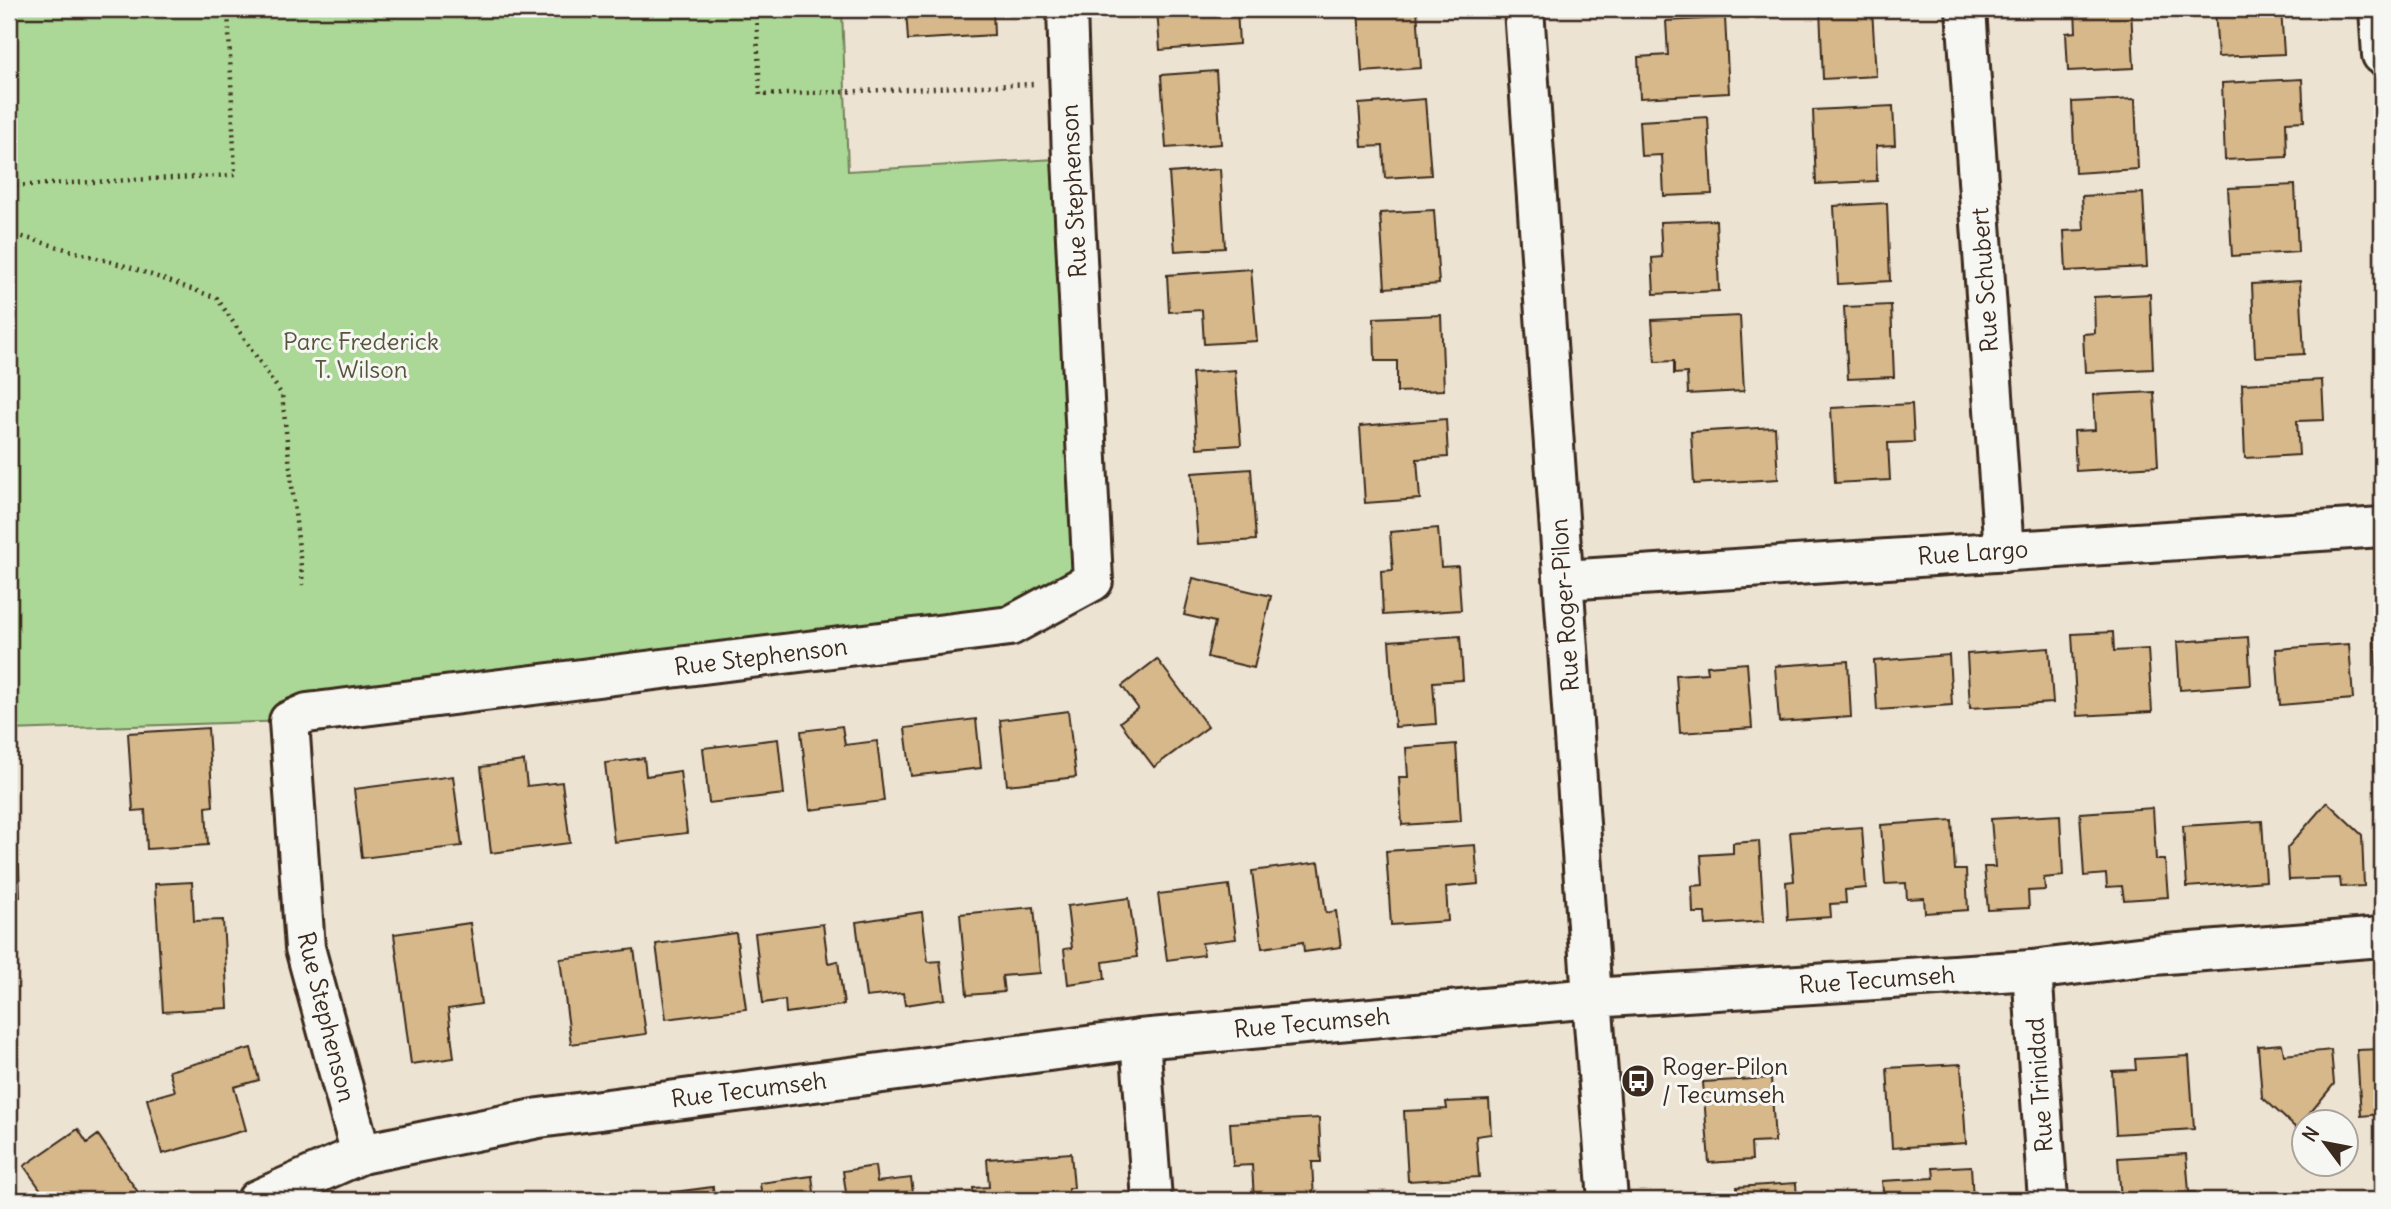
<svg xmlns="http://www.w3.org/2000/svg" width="2391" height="1209" viewBox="0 0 2391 1209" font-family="Delius,sans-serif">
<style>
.green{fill:#abd896;stroke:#73815a;stroke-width:2}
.building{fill:#d6b88a;stroke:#3b2a1e;stroke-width:2}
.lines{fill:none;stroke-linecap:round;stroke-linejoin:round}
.minor-casing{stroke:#3b2a1e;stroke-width:44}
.tertiary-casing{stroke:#3b2a1e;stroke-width:44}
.path{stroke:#3b2a1e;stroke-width:4.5;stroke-dasharray:2 5;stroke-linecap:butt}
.minor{stroke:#f6f6f2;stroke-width:38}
.tertiary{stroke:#f6f6f2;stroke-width:38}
.labels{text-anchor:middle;stroke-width:6;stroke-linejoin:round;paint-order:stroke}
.street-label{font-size:24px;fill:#3b2a1e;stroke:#f6f6f2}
.park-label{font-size:24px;fill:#57563c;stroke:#f6f6f2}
.poi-label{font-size:24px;fill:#3b2a1e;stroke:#f6f6f2;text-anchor:start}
</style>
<rect width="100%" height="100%" fill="#ece3d3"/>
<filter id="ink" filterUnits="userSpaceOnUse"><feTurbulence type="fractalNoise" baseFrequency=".0143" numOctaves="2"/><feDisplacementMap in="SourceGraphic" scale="14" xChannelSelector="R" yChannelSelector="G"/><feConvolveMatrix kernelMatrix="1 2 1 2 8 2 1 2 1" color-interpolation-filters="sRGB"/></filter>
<g filter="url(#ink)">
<path class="green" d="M9,9H842L848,171L1072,158L1093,581L1010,626L289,721L9,730Z"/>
<path class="building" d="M906,9H993L994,35L908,40Z
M1157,9H1237L1239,44L1160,50Z
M1358,9H1417L1421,68L1362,72Z
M1820,9H1872L1876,76L1823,79Z
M2075,9H2131L2134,68L2068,71L2066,33L2076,32Z
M2215,9H2281L2284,54L2218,57Z
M1725,18L1729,93L1640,98L1638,57L1668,55L1666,21Z
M1216,71L1221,144L1166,148L1161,75Z
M2302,79L2304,121L2286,122L2287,157L2225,160L2222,83Z
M1425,99L1431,175L1385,178L1383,146L1362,147L1359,104Z
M2135,99L2138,169L2075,173L2072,102Z
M1893,106L1895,145L1876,146L1877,181L1816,184L1813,110Z
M1708,117L1712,194L1664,196L1662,155L1641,156L1639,121Z
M1220,169L1225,248L1175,251L1169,173Z
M2295,185L2298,252L2232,256L2228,188Z
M2143,193L2147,267L2066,271L2064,231L2084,230L2082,196Z
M1887,203L1890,281L1838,284L1834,206Z
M1434,210L1439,284L1385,288L1380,213Z
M1716,220L1719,291L1654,294L1652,258L1662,257L1660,222Z
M1251,269L1257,341L1204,344L1202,310L1169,312L1167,275Z
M2300,281L2304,354L2255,357L2252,284Z
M2150,294L2153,369L2085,372L2083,334L2095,333L2094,297Z
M1891,305L1894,377L1848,379L1844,307Z
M1441,315L1444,390L1397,392V361H1375L1374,318Z
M1740,316L1744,391L1688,394L1687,373L1674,374V361L1655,362L1652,320Z
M1235,370L1241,445L1197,448L1192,373Z
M2322,380L2324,420L2297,421L2299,455L2245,458L2242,384Z
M2154,392L2158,466L2076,471L2074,431L2095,430L2093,395Z
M1912,404L1914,442L1888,443L1890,480L1835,483L1831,408Z
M1446,419L1448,457L1417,459L1420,499L1365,503L1360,426Z
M1775,427L1778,479L1694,484L1691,432Z
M1251,469L1256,540L1198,544L1192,473Z
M1438,528L1441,567L1458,566L1461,610L1383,615L1381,571L1393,570L1390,532Z
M1193,578L1271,596L1254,668L1207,657L1215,622L1184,615Z
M2113,632L2114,651L2148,649L2152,712L2077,716L2072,634Z
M2382,635V692H2378L2374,636Z
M1460,636L1463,680L1433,682L1436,724L1395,727L1389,641Z
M2248,637L2251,685L2180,690L2177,642Z
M2349,644L2353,699L2280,705L2276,649Z
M2049,648L2053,703L1970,708L1967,654Z
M1949,655L1952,705L1877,710L1874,661Z
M1157,659L1208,727L1154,767L1120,722L1138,708L1122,686Z
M1848,661L1851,717L1779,722L1775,666Z
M1747,663L1752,728L1680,733L1676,675L1708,673L1707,666Z
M1068,711L1076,777L1007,785L1000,720Z
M976,719L981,768L911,776L905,728Z
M842,726L845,745L877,741L884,801L810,810L801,731Z
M208,728L213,806L206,807L208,845L147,849L145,810L133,811L128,733Z
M778,739L784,794L709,803L703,748Z
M1456,744L1461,821L1402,825L1399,777H1408L1406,748Z
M644,758L646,776L680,771L687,833L614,842L605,763Z
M524,761L527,786L562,782L570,843L491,853L481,767Z
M453,776L462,846L362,858L354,789Z
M2327,802L2362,835L2364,886L2341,887L2340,878L2289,880L2287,848Z
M2153,808L2156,860H2165L2168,897L2124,900L2122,886L2107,887L2106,874L2084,876L2080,813Z
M2060,815L2063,876L2044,878L2045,890L2028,891L2029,908L1988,910L1984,867H1995L1991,819Z
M1952,820L1955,870H1966L1968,910L1925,913L1924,898L1907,899L1906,883L1885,884L1881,825Z
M2262,821L2266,881L2187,887L2183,826Z
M1862,827L1866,888L1845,890L1846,903L1830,904L1831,917L1788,920L1786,882L1794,881L1790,832Z
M1759,841L1764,921L1706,925L1705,913H1693L1692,886L1703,885L1701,855L1733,853V843Z
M1475,845L1478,884L1446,887L1448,921L1391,925L1386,851Z
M1319,862L1326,913L1336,911L1341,947L1304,952L1303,942L1262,948L1252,871Z
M19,865L20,897L9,898V866Z
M192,882L194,921L223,920L228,1008L163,1012L155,884Z
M1229,885L1236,939L1202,943L1204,955L1167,960L1158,894Z
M1129,898L1137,957L1103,962L1105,979L1068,984L1064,949L1072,948L1067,906Z
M1034,907L1040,973L1002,976L1004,992L967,995L960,914Z
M922,912L928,962L940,961L945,999L905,1005L903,993L866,997L856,922Z
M470,923L481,1004L448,1009L454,1058L411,1064L394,934Z
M823,924L828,963L838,961L844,1005L786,1013L785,1000L763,1003L755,933Z
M736,933L746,1009L666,1019L656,944Z
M634,949L646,1034L571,1044L560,959Z
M2282,1044L2284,1055L2331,1050L2334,1084L2297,1129L2262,1097L2258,1046Z
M251,1048L259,1080L234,1087L246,1130L162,1154L147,1099L175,1091L169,1071Z
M2382,1049V1114L2361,1116L2357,1050Z
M2189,1056L2194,1129L2116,1134L2112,1071L2136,1070L2135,1059Z
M1961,1064L1966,1143L1892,1148L1887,1068Z
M1771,1078L1775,1142L1751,1143L1752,1160L1709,1163L1703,1082Z
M1489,1100L1491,1134L1476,1136L1479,1177L1408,1181L1404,1111L1447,1109L1446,1102Z
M1319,1118L1321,1162H1312L1314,1200H1254L1252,1165L1233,1166L1230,1123Z
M78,1129L87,1143L98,1135L140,1195L133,1200H98L96,1198L94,1200H48L24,1166Z
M1071,1153L1074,1188H1068L1069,1200H974L973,1188L989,1187L987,1159Z
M2186,1154L2189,1192H2195V1200H2121L2118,1158Z
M875,1166L877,1182L911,1178L914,1200H847L843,1171Z
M1971,1166L1973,1200H1884L1882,1181L1934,1178L1933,1168Z
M812,1176L815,1200H751L762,1199L760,1183Z
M1796,1183L1797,1200H1738L1737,1187Z
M10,1185L20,1200H9Z
M713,1187L714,1200H637V1197Z"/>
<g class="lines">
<defs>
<path id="minor" d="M1966,9L2004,552
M2379,9L2382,55
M1564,580L2382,527
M2032,970L2048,1200
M1140,1039L1152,1200
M361,1154L305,948L289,721L307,713L1010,626L1093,581L1072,158L1067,9"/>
<path id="tertiary" d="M1524,9L1592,998L1608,1200
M257,1200L361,1154L539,1118L1140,1039L1592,998L2032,970L2154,955L2382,937"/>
</defs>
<use href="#minor" class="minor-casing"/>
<use href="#tertiary" class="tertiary-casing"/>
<path class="path" d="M756,9L760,95L1034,84
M9,186L235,175L228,9
M9,233L129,267L217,298L282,395L303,585"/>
<use href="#minor" class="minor"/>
<use href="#tertiary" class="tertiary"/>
</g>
</g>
<defs>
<symbol id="bus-disc" viewBox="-11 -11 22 22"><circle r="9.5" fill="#3b2a1e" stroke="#f6f6f2"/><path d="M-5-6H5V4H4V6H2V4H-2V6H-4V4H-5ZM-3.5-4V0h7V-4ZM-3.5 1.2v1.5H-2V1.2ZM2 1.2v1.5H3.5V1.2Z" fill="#fff"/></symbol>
</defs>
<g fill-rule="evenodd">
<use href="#bus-disc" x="1619" y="1062" width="38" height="38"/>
</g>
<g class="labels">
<g class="street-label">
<text transform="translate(1074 191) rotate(-93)" y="8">Rue Stephenson</text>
<text transform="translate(1985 280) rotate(-94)" y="8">Rue Schubert</text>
<text transform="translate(1973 553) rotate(-4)" y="8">Rue Largo</text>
<text transform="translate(1565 605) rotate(-94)" y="8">Rue Roger-Pilon</text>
<text transform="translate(761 657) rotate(-7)" y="8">Rue Stephenson</text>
<text transform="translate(1877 980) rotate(-4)" y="8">Rue Tecumseh</text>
<text transform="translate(326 1017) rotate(76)" y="8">Rue Stephenson</text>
<text transform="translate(1312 1023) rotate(-5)" y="8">Rue Tecumseh</text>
<text transform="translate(2040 1085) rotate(-94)" y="8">Rue Trinidad</text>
<text transform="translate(749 1090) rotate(-7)" y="8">Rue Tecumseh</text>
</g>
<g class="park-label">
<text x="361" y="350">Parc Frederick<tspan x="361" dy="28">T. Wilson</tspan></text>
</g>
<g class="poi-label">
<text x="1662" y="1075">Roger-Pilon<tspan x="1662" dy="28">/ Tecumseh</tspan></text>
</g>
</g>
<rect width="2391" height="1209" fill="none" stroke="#f6f6f2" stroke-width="35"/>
<rect x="18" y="18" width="2356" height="1174" fill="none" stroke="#3b2a1e" stroke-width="2.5" filter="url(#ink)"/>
<g transform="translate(2325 1143) rotate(302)"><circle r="33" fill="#f6f6f2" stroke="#aba49d" stroke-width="2"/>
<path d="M0-5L12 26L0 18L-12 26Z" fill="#3b2a1e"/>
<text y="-10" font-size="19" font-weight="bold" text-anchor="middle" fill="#3b2a1e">N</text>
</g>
</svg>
